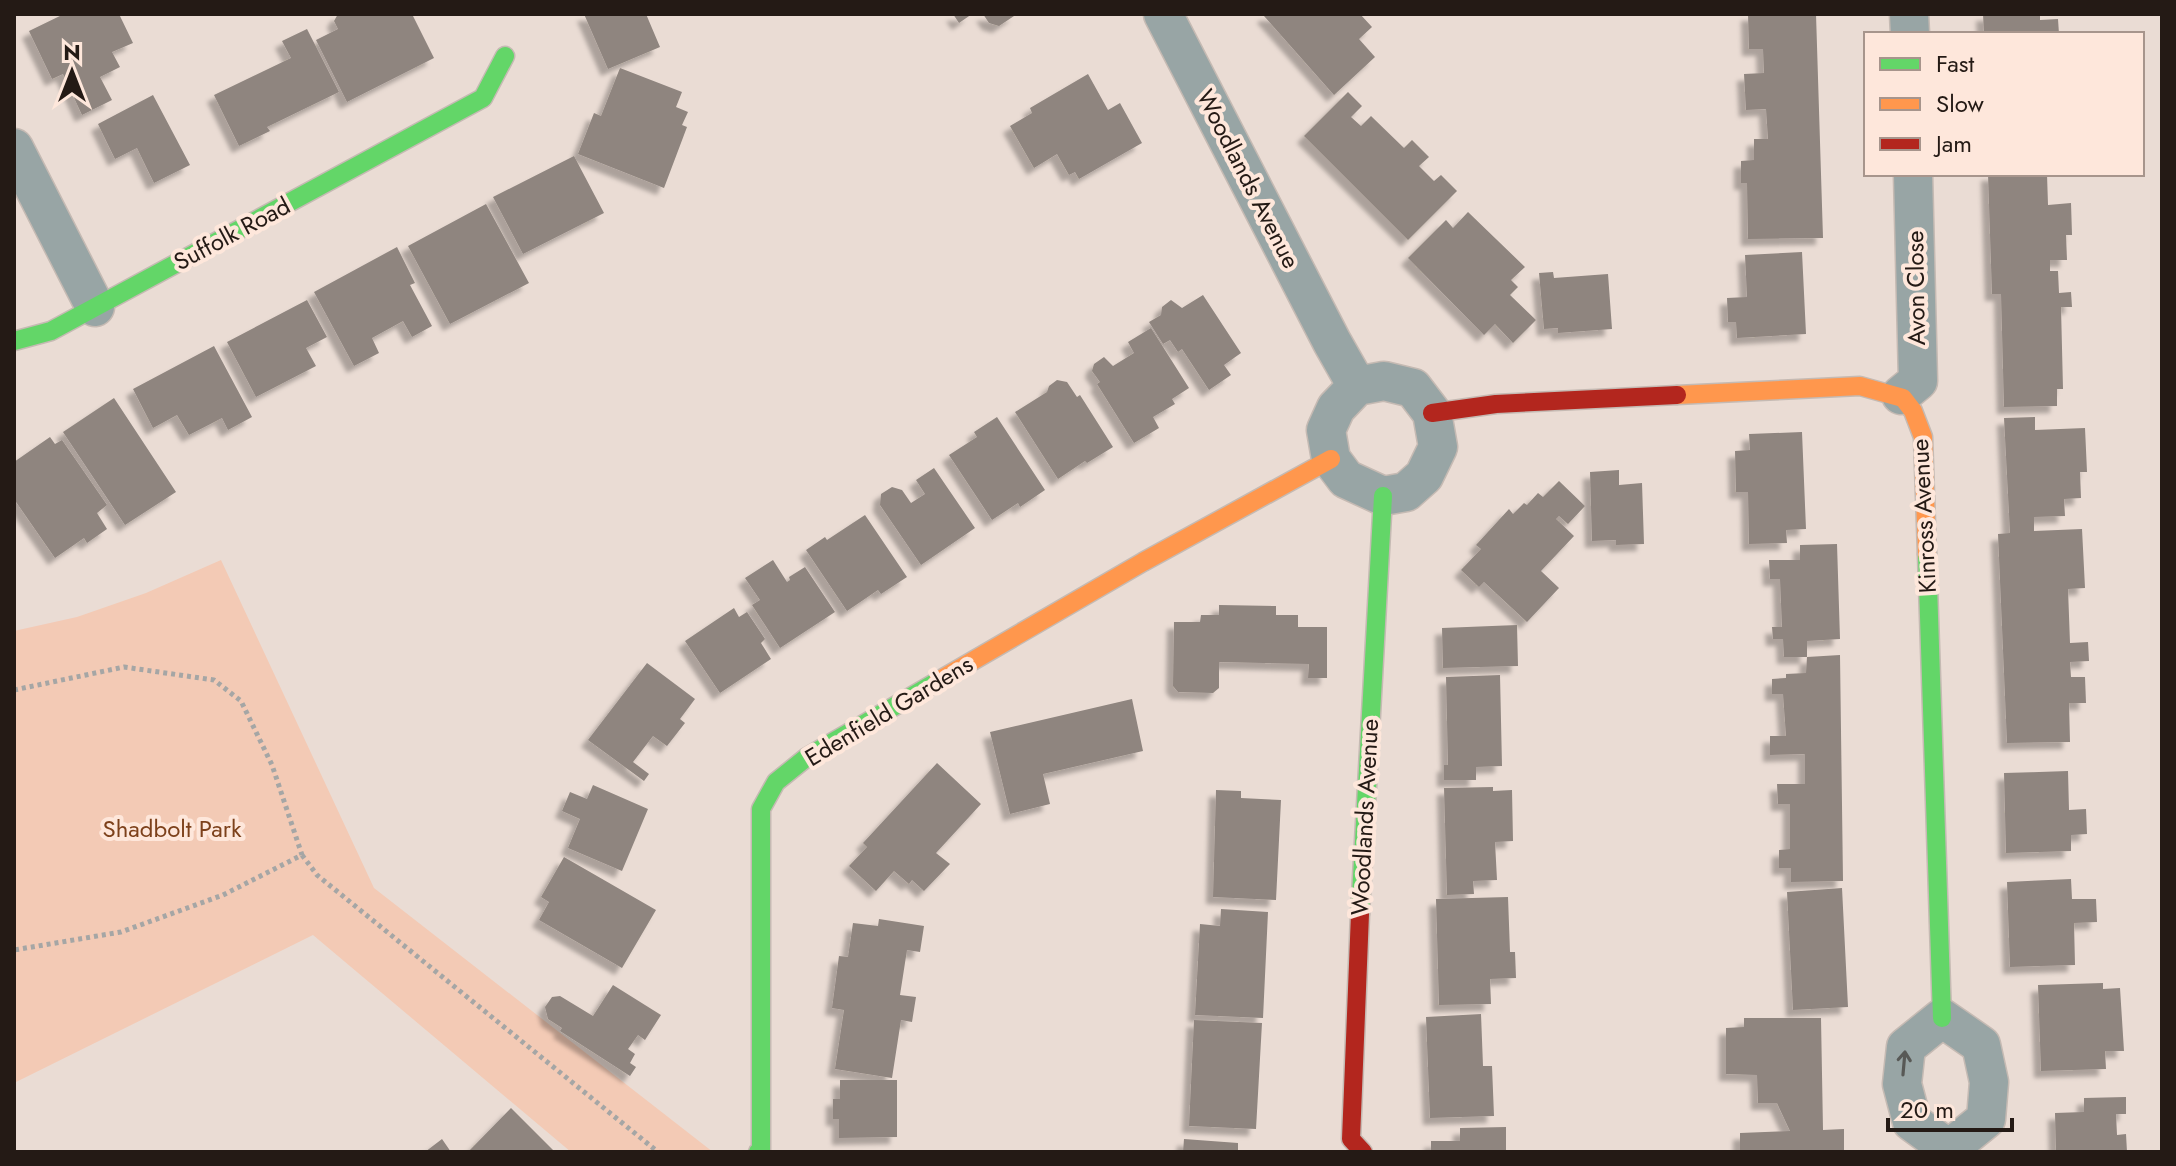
<svg xmlns="http://www.w3.org/2000/svg" width="2176" height="1166" viewBox="0 0 2176 1166" font-family="Jost,sans-serif">
<style>
.green{fill:#f3cab5}
.building{fill:#8f857f;filter:url(#shadow)}
.lines{fill:none;stroke-linecap:round;stroke-linejoin:round}
.street-casing{stroke:#c5bab3;stroke-width:41}
.fast-casing{stroke:#c5bab3;stroke-width:21}
.slow-casing{stroke:#c5bab3;stroke-width:21}
.jam-casing{stroke:#c5bab3;stroke-width:21}
.path{stroke:#a5a6a5;stroke-width:5;stroke-dasharray:4 4;stroke-linecap:butt}
.street{stroke:#98a5a5;stroke-width:38}
.fast{stroke:#63d668;stroke-width:18}
.slow{stroke:#ff974d;stroke-width:18}
.jam{stroke:#b3261e;stroke-width:18}
.oneway{stroke:#585956}
.labels{text-anchor:middle;stroke-width:8;stroke-linejoin:round;paint-order:stroke}
.street-label{font-size:24px;fill:#241a15;stroke:#fee7db}
.park-label{font-size:24px;fill:#7d411b;stroke:#fee7db}
</style>
<defs>
<filter id="shadow"><feDropShadow dx="-7" dy="7" stdDeviation="2" flood-color="#0004"/></filter>
</defs>
<rect width="100%" height="100%" fill="#eadcd4"/>
<path class="green" d="M221,560L374,888L713,1152H571L313,935L14,1083V631L77,617L146,593Z"/>
<path class="building" d="M64,14H119L133,43L112,52L120,67L100,77L112,100L82,115L63,74L52,79L29,31Z
M338,14H412L434,58L347,102L316,40L338,29L334,21Z
M584,14H646L660,47L608,69Z
M953,14H972L959,23Z
M983,14H1017L999,26L989,23Z
M1266,14H1360L1372,27L1359,39L1375,57L1334,95L1264,16Z
M1748,14H1816L1823,238L1748,239L1747,183H1741V161L1754,160V139H1768L1766,109L1746,110L1744,74L1764,73L1763,49H1749Z
M1983,14H2040V20L2058,19L2059,34H1984Z
M307,29L339,92L267,127L270,131L239,146L214,95L291,58L282,41Z
M620,68L682,92L676,107L688,112L682,125L687,127L664,188L578,154L594,113L601,116Z
M1088,74L1108,110L1120,103L1142,143L1079,179L1075,172L1069,175L1057,154L1034,168L1010,126L1032,113L1030,108Z
M1348,92L1362,106L1351,117L1361,126L1371,116L1404,148L1412,140L1429,157L1419,166L1434,181L1441,175L1457,191L1408,240L1304,136Z
M153,95L190,165L154,183L137,148L115,159L98,124Z
M574,156L604,213L523,254L493,197Z
M1988,174H2047L2048,205L2071,203L2072,235H2066L2067,260H2050V271H2058L2059,293L2071,292L2072,307H2061L2063,389H2057V406L2004,407L2001,294H1992Z
M486,204L529,283L450,324L408,246Z
M1468,212L1525,267L1511,280L1518,287L1510,295L1536,320L1513,343L1495,324L1484,335L1408,258L1446,220L1453,228Z
M397,247L415,283L410,285L432,326L412,337L403,321L372,338L379,353L354,366L314,292Z
M1802,252L1806,334L1737,338L1736,322H1728L1727,298L1747,297L1745,255Z
M1553,272L1554,278L1608,274L1612,329L1558,333V328L1544,329L1539,273Z
M1203,295L1241,353L1224,365L1231,375L1209,390L1182,349L1178,352L1170,340L1163,344L1149,322L1161,315L1162,307L1171,300L1182,308Z
M307,300L327,337L306,348L316,366L256,397L227,342Z
M1151,328L1189,388L1172,399L1175,404L1153,417L1159,428L1134,443L1097,384L1100,382L1092,371L1094,364L1104,357L1113,366L1134,353L1128,342Z
M214,346L252,417L228,430L222,418L189,435L177,415L153,428L133,389Z
M1057,380L1067,382L1077,397L1080,395L1113,447L1087,463L1085,461L1058,479L1015,412L1047,392L1049,386Z
M114,398L176,492L125,525L63,432Z
M997,417L1045,490L1020,507L1018,503L992,520L949,455L977,437L974,432Z
M2035,417V430L2085,428L2087,472H2080L2081,498L2064,499L2065,516L2034,517V531L2082,529L2085,588L2068,589L2070,643L2088,642L2089,661L2070,662L2071,677H2085L2086,703H2069L2070,742L2007,743L1998,534L2010,533L2004,418Z
M1802,432L1806,529L1786,530L1787,543L1749,544L1748,492H1736L1735,451L1750,450L1749,434Z
M50,437L55,444L62,440L107,505L97,513L107,529L87,543L84,538L55,558L14,499V462Z
M934,468L975,528L921,565L880,505L881,494L892,487L902,490L911,503L925,494L916,480Z
M1619,470V485L1642,483L1644,544L1616,545V540L1592,541L1590,472Z
M1559,481L1585,506L1568,524L1559,516L1556,519L1574,536L1541,571L1559,588L1527,622L1484,582L1479,587L1461,570L1481,549L1476,545L1509,509L1513,514L1524,503L1527,505L1538,493L1543,497Z
M865,515L907,577L881,594L878,590L847,611L806,550L825,537L827,540Z
M1837,544L1840,639L1807,641V657H1784L1783,639H1773L1772,627H1782L1780,579H1770L1769,560H1800V545Z
M773,560L787,582L790,580L789,577L805,567L835,612L780,648L752,605L760,600L745,578Z
M1219,605L1276,606V615H1298V627H1327V678H1308L1309,664L1219,662V688L1213,693L1178,692L1173,686L1174,622H1200L1201,615H1219Z
M734,608L739,617L747,612L765,639L761,643L771,659L720,693L685,641Z
M1517,625L1518,666L1443,668L1442,628Z
M1840,655L1843,881L1791,882V868H1779V850L1790,849V804H1778L1777,784H1805V754L1770,755V736H1786L1783,694H1772V679L1786,678V674L1806,673L1807,657Z
M647,663L695,699L680,719L685,723L667,746L653,736L633,762L649,774L644,781L588,740Z
M1500,675L1502,766L1476,767V780H1444V765H1448L1446,677Z
M1132,699L1143,751L1043,774L1050,804L1010,814L990,732Z
M937,763L981,804L936,853L950,864L924,891L912,880L909,884L894,871L876,891L849,866L867,847L863,843Z
M2068,771L2069,810L2086,809L2087,834L2071,835V851L2006,853L2004,773Z
M593,785L648,809L622,871L568,848L580,819L562,811L570,792L587,799Z
M1493,787V791L1512,790L1513,841L1495,842L1497,880L1473,881L1474,894L1447,895L1444,788Z
M1216,790L1241,791V798L1281,800L1276,900L1213,897Z
M564,857L656,910L622,968L539,920L549,902L541,897Z
M2071,879L2072,899H2096L2097,922L2074,923L2075,965L2010,967L2007,882Z
M1842,888L1848,1007L1793,1010L1787,892Z
M1508,897L1510,952H1515L1516,978L1490,979L1491,1004L1439,1005L1436,899Z
M1221,909L1268,912L1263,1018L1195,1015L1200,924L1220,926Z
M879,919L924,926L920,952L907,950L900,995L916,997L912,1022L901,1020L892,1078L835,1069L844,1010L832,1008L839,956L848,957L853,923L878,926Z
M2103,983V989L2120,988L2124,1051H2105L2106,1069L2041,1071L2038,985Z
M613,985L661,1015L645,1040L638,1035L628,1049L635,1054L630,1063L636,1067L630,1076L560,1031L562,1028L548,1019L545,1007L552,997L560,996L593,1016Z
M1481,1014L1483,1066H1492L1494,1116L1430,1118L1426,1017Z
M1744,1018H1821L1823,1130L1844,1129V1152H1740V1133L1790,1131L1777,1103H1758L1757,1075L1726,1074V1028L1744,1027Z
M1194,1020L1262,1023L1256,1129L1189,1126Z
M840,1080H897V1137L839,1138V1119H833V1099H840Z
M2126,1097V1114H2116L2117,1135L2126,1134L2127,1152H2056L2055,1113L2084,1112V1098Z
M511,1108L553,1150L551,1152H468Z
M1506,1127V1152H1431V1141H1460V1128Z
M442,1139L451,1152H425Z
M1184,1139L1238,1143V1152H1183Z"/>
<g class="lines">
<defs>
<path id="street" d="M1163,14L1332,342L1357,386
M1909,14L1910,34
M14,148L95,307
M1384,381L1413,388L1432,413L1438,447L1424,476L1406,492L1383,496L1346,479L1331,459L1326,430L1336,408L1357,386Z
M1901,395L1918,381L1913,174
M1949,1149L1986,1119L1989,1082L1981,1045L1942,1018L1906,1047L1902,1084L1912,1122L1949,1149L1950,1152"/>
<path id="fast" d="M14,341L51,331L483,98L505,56
M1927,554L1942,1018
M1360,914L1383,496
M758,1152L761,1150V809L776,782L807,757L938,681"/>
<path id="slow" d="M1677,395L1860,386L1903,398L1913,411L1923,437L1927,554
M938,681L1143,562L1331,459"/>
<path id="jam" d="M1432,413L1496,404L1677,395
M1360,914L1351,1139L1363,1152"/>
</defs>
<use href="#street" class="street-casing"/>
<use href="#fast" class="fast-casing"/>
<use href="#slow" class="slow-casing"/>
<use href="#jam" class="jam-casing"/>
<path class="path" d="M14,690L124,667L214,680L241,701L272,765L302,855L223,895L121,932L14,950
M302,855L317,875L658,1152"/>
<use href="#street" class="street"/>
<use href="#fast" class="fast"/>
<use href="#slow" class="slow"/>
<use href="#jam" class="jam"/>
</g>
<defs><path id="oneway-shaft" d="M-6 0H5M1.5-3L5.5 0L1.5 3" fill="none" stroke-width="1.6" stroke-linecap="round" stroke-linejoin="round" transform="scale(2)"/></defs>
<use class="oneway" href="#oneway-shaft" transform="translate(1904 1063) rotate(-85)"/>
<g class="labels">
<g class="street-label">
<text transform="translate(1248 179) rotate(63)" y="8">Woodlands Avenue</text>
<text transform="translate(232 234) rotate(-28)" y="8">Suffolk Road</text>
<text transform="translate(1916 288) rotate(-91)" y="8">Avon Close</text>
<text transform="translate(1924 516) rotate(-93)" y="8">Kinross Avenue</text>
<text transform="translate(889 711) rotate(-31)" y="8">Edenfield Gardens</text>
<text transform="translate(1365 817) rotate(-87)" y="8">Woodlands Avenue</text>
</g>
<g class="park-label">
<text x="172" y="837">Shadbolt Park</text>
</g>
</g>
<rect width="2176" height="1166" fill="none" stroke="#241a15" stroke-width="32"/>
<rect x="1864" y="32" width="280" height="144" fill="#fee7db" stroke="#a7958c" stroke-width="2"/>
<rect x="1880" y="58" width="40" height="12" fill="#63d668" stroke="#a7958c" stroke-width="2"/>
<text x="1936" y="72" font-size="24" fill="#241a15">Fast</text>
<rect x="1880" y="98" width="40" height="12" fill="#ff974d" stroke="#a7958c" stroke-width="2"/>
<text x="1936" y="112" font-size="24" fill="#241a15">Slow</text>
<rect x="1880" y="138" width="40" height="12" fill="#b3261e" stroke="#a7958c" stroke-width="2"/>
<text x="1936" y="152" font-size="24" fill="#241a15">Jam</text>
<g transform="translate(72 72)" stroke="#fee7db" stroke-width="6" paint-order="stroke">
<path d="M0-6L14 30L0 20L-14 30Z" fill="#241a15"/>
<text y="-12" font-size="22" font-weight="bold" text-anchor="middle" fill="#241a15">N</text>
</g>
<path d="M1888 1118v12h124v-12" fill="none" stroke="#241a15" stroke-width="4"/>
<text x="1900" y="1118" font-size="24" fill="#241a15" stroke="#fee7db" stroke-width="6" paint-order="stroke">20 m</text>
</svg>
